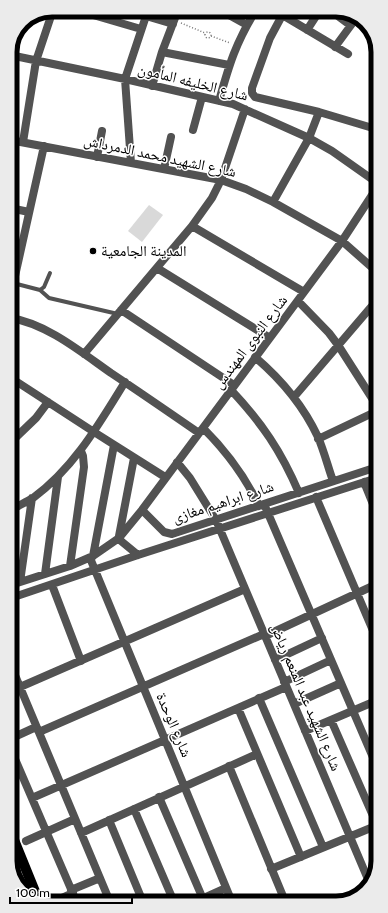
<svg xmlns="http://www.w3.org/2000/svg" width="388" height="913" viewBox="0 0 388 913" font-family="Cabin,'Noto Naskh Arabic',sans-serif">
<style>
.garden{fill:#d9d9d9}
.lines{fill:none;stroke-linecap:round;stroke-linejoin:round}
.path{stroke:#747474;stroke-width:1.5;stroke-dasharray:1 2;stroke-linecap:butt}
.lane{stroke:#525252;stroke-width:4}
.street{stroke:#525252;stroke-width:8}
.primary{stroke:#000;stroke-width:10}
.poi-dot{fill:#000;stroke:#fff;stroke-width:1.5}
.labels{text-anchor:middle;stroke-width:3;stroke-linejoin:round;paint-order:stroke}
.street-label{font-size:15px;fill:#000;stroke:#fff}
.poi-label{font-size:15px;fill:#000;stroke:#fff;text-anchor:start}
.rim{fill:none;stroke:#000;stroke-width:5}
</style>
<rect width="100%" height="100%" fill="#fff"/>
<path class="garden" d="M149,205L163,215L142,242L128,231Z"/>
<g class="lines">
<path class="path" d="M181,23L205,33
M205 35a3 3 0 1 1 6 0a3 3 0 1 1-6 0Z
M211,36L230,43"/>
<path class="lane" d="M13,283L40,290L44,287L50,273
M40,290L49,298L118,314"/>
<path class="street" d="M76,10L141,29
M220,10L247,25
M274,10L348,54
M285,10L270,38L252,88V93L255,97L319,112L376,129
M330,10L350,25
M146,16L173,24
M108,19L111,10
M27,22L28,20
M307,30L320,10
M335,47L357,17
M162,52L229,65
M10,55L125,79L233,104L309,138L332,151L376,182
M152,86L162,52L178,10
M219,101C229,65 236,42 256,10
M193,130L202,97
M10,140L221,180L246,189L273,202L342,241L376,271
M23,142L36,61L53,10
M97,157L102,131
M131,163L125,79L148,10
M164,169L171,137
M273,202L309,138L319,112
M10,208L29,212
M192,226L304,292
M157,268L270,338
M11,294L44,146
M298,301L329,333L338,345L377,406
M121,310L234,385
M11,318C47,324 81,352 111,373C141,393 170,413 199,433
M84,354L192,226L212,198L221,180L245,109
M255,357C282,380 303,405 318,437C324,451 328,467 333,481
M11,378L94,432L165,477
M231,390C262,423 281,451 299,493
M294,397L377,300
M203,428C226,451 245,476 259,506
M318,439L377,411
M11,442L36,418L48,402
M134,458L119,536L121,541L138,555
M177,462L190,478L216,520L370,884
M364,482L377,514
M316,497L377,640
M264,504L378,769
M11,510C18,506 26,502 33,498C74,468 99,424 125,382
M142,510L164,532L172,534L377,467
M93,556L114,445
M90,558L232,902
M70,566L84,467L83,456L81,451
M45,574L58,477
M20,582L32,498
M11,585L70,566L93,556L119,538L142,510L342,241L376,189
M52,585L81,661
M11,598L138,555L377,478
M265,636L377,584
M275,660L322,638
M12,668L110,902
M284,682L331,660
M20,687L245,589
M259,698L323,847
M294,704L341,683
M238,708L301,857
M331,720L377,825
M305,731L378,700
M39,732L264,634
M12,738L36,727
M12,752L77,903
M229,766L285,901
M159,797L203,899
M32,798L286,687
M134,809L174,902
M109,820L143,902
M81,833L257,754
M26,841L75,819
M271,869L378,825
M71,890L100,878
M342,901L358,894
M195,902L226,888
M51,903L73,893"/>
<path class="primary" d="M12,835L38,899"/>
</g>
<circle class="poi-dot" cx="93" cy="251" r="4"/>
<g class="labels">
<g class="street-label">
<text transform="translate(193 82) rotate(14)" y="5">شارع الخليفه المأمون</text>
<text transform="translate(160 156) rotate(12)" y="5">شارع الشهيد محمد الدمرداش</text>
<text transform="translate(250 342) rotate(-53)" y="5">شارع النبوى المهندس</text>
<text transform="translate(223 502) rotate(-18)" y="5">شارع ابراهيم مغازى</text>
<text transform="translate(306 697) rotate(67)" y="5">شارع الشهيد عبد المنعم رياض</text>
<text transform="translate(174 725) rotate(67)" y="5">شارع الوحدة</text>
</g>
<g class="poi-label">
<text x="101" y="256">المدينة الجامعية</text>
</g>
</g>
<path d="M0 0H388V913H0ZM52 17H336A35 35 0 0 1 371 52V861A35 35 0 0 1 336 896H52A35 35 0 0 1 17 861V52A35 35 0 0 1 52 17Z" fill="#ebebeb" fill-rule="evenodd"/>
<path class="rim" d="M52 17H336A35 35 0 0 1 371 52V861A35 35 0 0 1 336 896H52A35 35 0 0 1 17 861V52A35 35 0 0 1 52 17Z"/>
<path d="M10 897v6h122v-6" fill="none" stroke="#000000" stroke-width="2"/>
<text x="16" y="897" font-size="12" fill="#000000" stroke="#ffffff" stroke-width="3" paint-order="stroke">100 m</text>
</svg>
